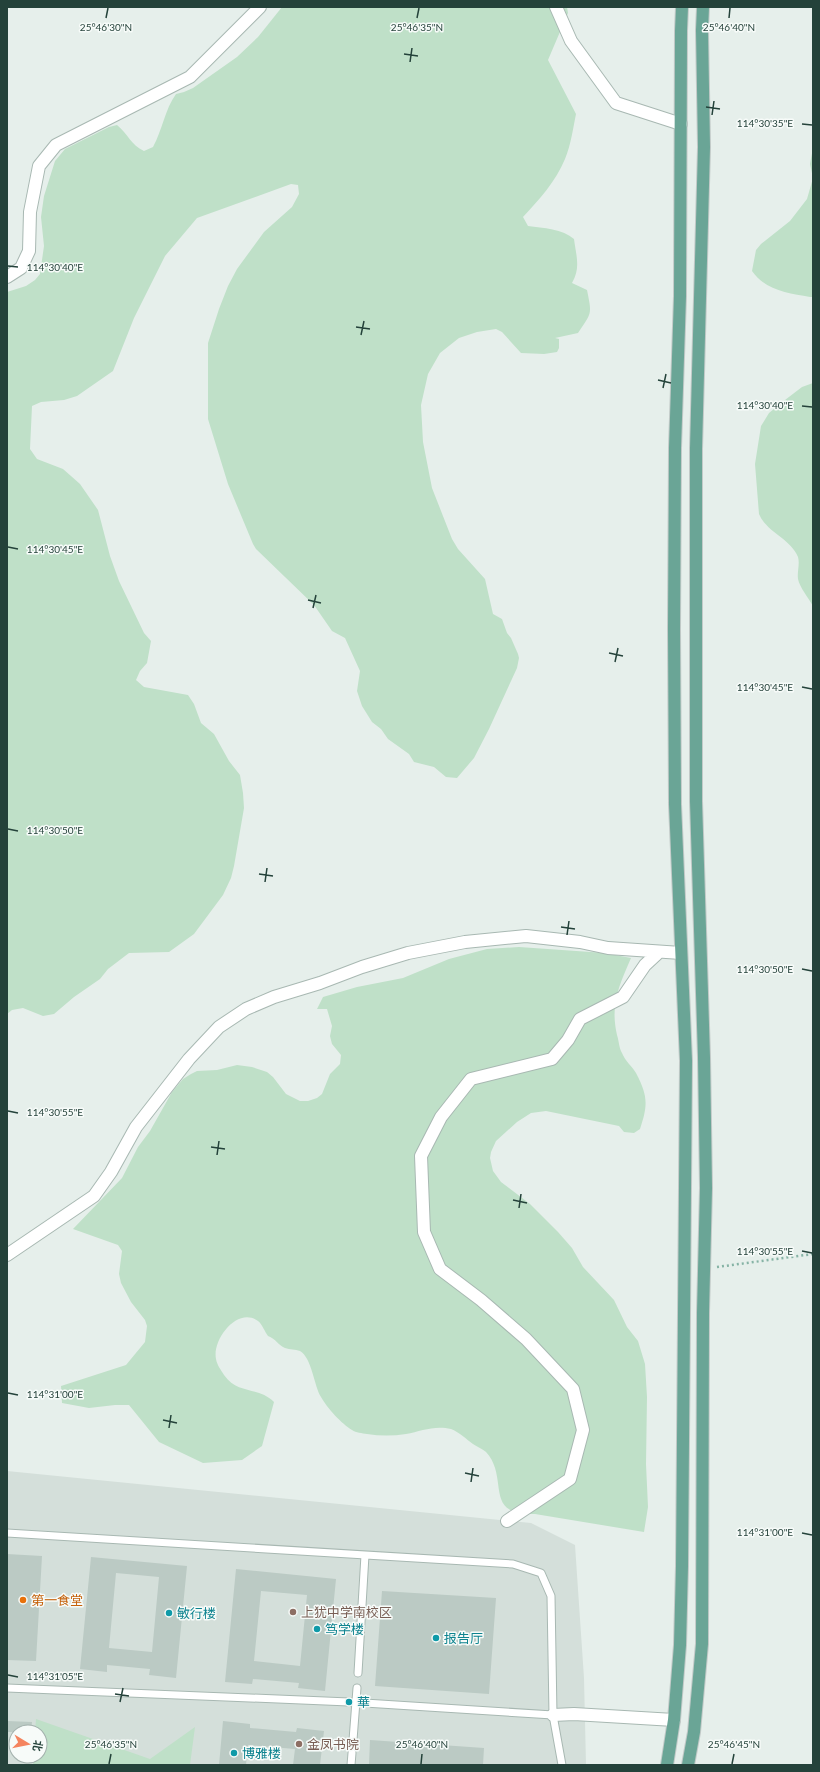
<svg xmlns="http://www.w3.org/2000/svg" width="820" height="1772" viewBox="0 0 820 1772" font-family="Lato,'Noto Sans SC',sans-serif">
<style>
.built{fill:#d4dfda;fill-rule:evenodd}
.green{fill:#bfe0c8}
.building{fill:#bbcac4;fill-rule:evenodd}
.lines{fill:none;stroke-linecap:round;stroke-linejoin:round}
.service-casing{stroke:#a8b8b2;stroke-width:9}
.minor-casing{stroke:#a8b8b2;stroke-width:14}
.primary-casing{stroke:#c2cac8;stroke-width:14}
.path{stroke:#86b3a5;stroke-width:2.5;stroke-dasharray:2 3;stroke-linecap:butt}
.service{stroke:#fff;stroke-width:7}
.minor{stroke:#fff;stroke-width:12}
.primary{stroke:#6aa596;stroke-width:12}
.ticks{fill:none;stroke:#24423a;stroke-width:1.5}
.food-dot{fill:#e8710a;stroke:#f7fbf9;stroke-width:1.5}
.education-dot{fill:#8d6e63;stroke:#f7fbf9;stroke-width:1.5}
.culture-dot{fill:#0f9aa8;stroke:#f7fbf9;stroke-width:1.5}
.labels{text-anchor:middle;stroke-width:3;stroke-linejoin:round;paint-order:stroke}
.food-label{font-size:13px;fill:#c56008;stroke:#f7fbf9;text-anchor:start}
.education-label{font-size:13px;fill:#785e54;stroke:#f7fbf9;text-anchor:start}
.culture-label{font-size:13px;fill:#0d838f;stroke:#f7fbf9;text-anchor:start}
.ticks-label{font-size:10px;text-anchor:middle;fill:#24423a;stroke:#f7fbf9;stroke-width:3;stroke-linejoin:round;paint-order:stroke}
</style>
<rect width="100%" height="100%" fill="#e6efeb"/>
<path class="built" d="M7,1471L531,1523L575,1545L584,1678L586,1765H7ZM16,1732H40V1756H16Z"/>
<path class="green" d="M282,7H567L568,13L548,60L576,114C573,128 571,145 565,159C556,181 539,200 523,217L528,226C543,228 563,229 574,239C576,255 581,268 572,283L587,290C592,315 592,312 578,333L555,338L559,339V348L557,352L544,354L521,353L502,332L496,329L477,332L459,338L440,353L428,374L421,405L423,442L432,488L452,539L458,549L485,579L493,614L502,619L507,633L511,638L518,654L519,658L517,668L489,729L474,758L457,778L446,777L434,767L414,762L409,754L388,739L381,729L372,722L362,706L357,691L360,671L345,638L332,631L314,605L256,549L253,544L228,484L208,419V343L219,309L228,286L237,269L264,232L292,207L299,194L298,185L291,184L197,218L165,256L134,318L113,371L77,396L64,400L41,402L32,406L30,449L37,459L63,469L71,476L80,484L98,510L110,556L119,581L144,633L151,641L147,663L140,671L136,680L144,687L188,695L194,704L201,723L214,734L229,761L240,775L243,793L244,808L234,866L231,878L223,895L194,934L169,952L129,953L108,969L100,979L74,997L54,1014L43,1016L23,1008L12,1010L7,1014V292L26,286L35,280L40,274L44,246L41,217L44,196L55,161L65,149L109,127L117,125C128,134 131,145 144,151L153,147C162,131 165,109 176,94L184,92L193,88L237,57L258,37Z
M813,148V297H810C788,293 766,291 752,271L756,250L761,244L790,221L807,199L813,178L810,164Z
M813,383V606C808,597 800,588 798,579C797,572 800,564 798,557C790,538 767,533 759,514L755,464L761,426L769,413L785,400L802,387Z
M519,947L605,953L631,958C619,986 610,1004 617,1035C619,1041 619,1048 622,1053C625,1061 632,1066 636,1073C648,1096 648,1105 640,1129L634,1133L624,1132L619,1126L546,1111L531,1113L517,1122L496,1141L491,1152L490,1158L493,1171L501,1182L530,1204L558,1232L572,1248L583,1267L614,1300L627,1327L638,1341L645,1364L647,1397L646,1464L648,1507L644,1532L535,1514C482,1516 510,1478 486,1452C483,1449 477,1447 473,1444C466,1439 459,1432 451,1429C435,1425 421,1431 406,1434C393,1436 380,1436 367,1434C362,1433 356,1433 352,1430C342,1424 327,1408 321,1397C314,1386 312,1358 300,1351C295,1349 290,1350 285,1348C278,1345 276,1339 268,1336C265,1332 262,1324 258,1321C238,1306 212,1339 216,1359C217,1365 221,1370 224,1375C238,1395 258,1386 274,1402L262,1446L242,1460L203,1463L159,1442L129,1405H115L89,1408L62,1403L61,1386L126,1365L145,1342L147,1326L145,1320L131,1302L121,1283L119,1274L122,1251L118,1245L73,1229L122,1178L138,1147L150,1131L172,1092L183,1079L191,1074L197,1071L217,1070L237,1065L252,1067L267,1072L273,1077L286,1094L300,1101H308L317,1098L322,1094L330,1074L340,1064L341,1055L332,1044L330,1036L332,1026L327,1009H317L323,997L357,987L403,978L449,959L487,949Z
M36,1719L150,1759L195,1727L190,1765H33L34,1756H40V1732H35Z"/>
<path class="building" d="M7,1554L42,1556L36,1661L7,1660Z
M91,1557L187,1566L176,1678L149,1675L150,1669L107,1665V1672L80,1669ZM116,1573L159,1577L152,1652L109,1648Z
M236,1569L336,1579L325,1691L298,1688L299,1683L253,1679L252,1684L225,1682ZM261,1591L307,1595L300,1666L254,1661Z
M382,1591L496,1598L489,1694L375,1686Z
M7,1721L32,1722L31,1732H7Z
M223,1721L250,1724V1728L296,1732L297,1728L324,1731L320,1765H293L295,1749L248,1745L246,1765H219Z
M370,1740L484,1748L483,1765H369Z"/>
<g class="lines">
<defs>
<path id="service" d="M7,1533L513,1564L541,1573L551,1596L553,1715L562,1765
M358,1673L365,1555
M7,1688L349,1702L553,1715
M353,1740L357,1688
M351,1765L352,1753"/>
<path id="minor" d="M556,7L571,41L616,103L681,124
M7,277L21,268L29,251L30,212L39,166L56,145L190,77L260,7
M7,1255L94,1196L111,1172L136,1127L189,1059L219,1027L246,1009L274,997L320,983L362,967L408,953L465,942L526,936L580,942L608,948L681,953
M507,1521L570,1479L583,1430L573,1389L526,1339L481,1300L440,1269L424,1232L421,1156L441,1117L471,1079L552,1059L568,1040L580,1019L623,997L645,965L659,952
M553,1715L574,1714L674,1720"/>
<path id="primary" d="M667,1765L674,1720L680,1645L682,1566L686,1061L675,804L674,629L675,448L680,296L681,31L682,7
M688,1765L694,1732L702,1644L703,1313L706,1188L704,1057L696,801V449L704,147L702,30L703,7"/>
</defs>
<use href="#service" class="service-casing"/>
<use href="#minor" class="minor-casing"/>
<use href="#primary" class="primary-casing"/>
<path class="path" d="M717,1267L813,1254"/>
<use href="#service" class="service"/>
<use href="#minor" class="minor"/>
<use href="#primary" class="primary"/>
</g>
<path class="ticks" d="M106,18L108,8M417,18L419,8M729,18L730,8M404,54L418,56M410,62L412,48M706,107L720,109M712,115L714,101M802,124L812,125M8,266L18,267M356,327L370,329M361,335L364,321M658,380L671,383M663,388L666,374M802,406L812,407M8,547L18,549M308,600L321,603M313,608L316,595M609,653L623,656M615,662L618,648M802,687L812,689M8,829L18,831M259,874L273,876M265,882L267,868M561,927L575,929M567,935L569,921M802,969L812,971M8,1111L18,1113M211,1147L225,1149M217,1155L219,1141M513,1200L527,1203M519,1208L521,1194M802,1251L812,1253M8,1393L18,1395M163,1420L177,1423M169,1428L171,1415M465,1473L479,1476M471,1482L473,1468M802,1533L812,1535M8,1675L18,1677M115,1694L129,1696M120,1702L123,1688M109,1764L111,1754M421,1764L422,1754M732,1764L734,1754"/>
<circle class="food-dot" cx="23" cy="1600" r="4"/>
<g class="education-dot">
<circle cx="293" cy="1612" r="4"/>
<circle cx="299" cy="1744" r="4"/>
</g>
<g class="culture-dot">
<circle cx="169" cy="1613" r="4"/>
<circle cx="317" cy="1629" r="4"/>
<circle cx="436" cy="1638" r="4"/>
<circle cx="349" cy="1702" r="4"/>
<circle cx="234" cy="1753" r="4"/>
</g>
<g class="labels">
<g class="food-label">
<text x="31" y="1605">第一食堂</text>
</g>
<g class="education-label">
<text x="301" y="1617">上犹中学南校区</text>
<text x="307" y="1749">金凤书院</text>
</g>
<g class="culture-label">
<text x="177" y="1618">敏行楼</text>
<text x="325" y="1634">笃学楼</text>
<text x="444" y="1643">报告厅</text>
<text x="357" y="1707">華</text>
<text x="242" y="1758">博雅楼</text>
</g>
</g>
<g class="ticks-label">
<text x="106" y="31">25°46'30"N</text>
<text x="417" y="31">25°46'35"N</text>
<text x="729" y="31">25°46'40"N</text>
<text x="765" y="127">114°30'35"E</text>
<text x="55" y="271">114°30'40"E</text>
<text x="765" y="409">114°30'40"E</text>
<text x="55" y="553">114°30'45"E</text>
<text x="765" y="691">114°30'45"E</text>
<text x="55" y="834">114°30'50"E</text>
<text x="765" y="973">114°30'50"E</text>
<text x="55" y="1116">114°30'55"E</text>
<text x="765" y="1255">114°30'55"E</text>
<text x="55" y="1398">114°31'00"E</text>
<text x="765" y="1536">114°31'00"E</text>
<text x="55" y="1680">114°31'05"E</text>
<text x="111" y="1748">25°46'35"N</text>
<text x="422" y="1748">25°46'40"N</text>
<text x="734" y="1748">25°46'45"N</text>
</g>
<rect width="820" height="1772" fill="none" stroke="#24423a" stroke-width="16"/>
<g transform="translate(28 1744) rotate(100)"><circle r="19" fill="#f7fbf9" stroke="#a3b1ad"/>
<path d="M0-3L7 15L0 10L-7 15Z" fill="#f4845f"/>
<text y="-6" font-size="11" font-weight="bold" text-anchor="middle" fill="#24423a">北</text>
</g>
</svg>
